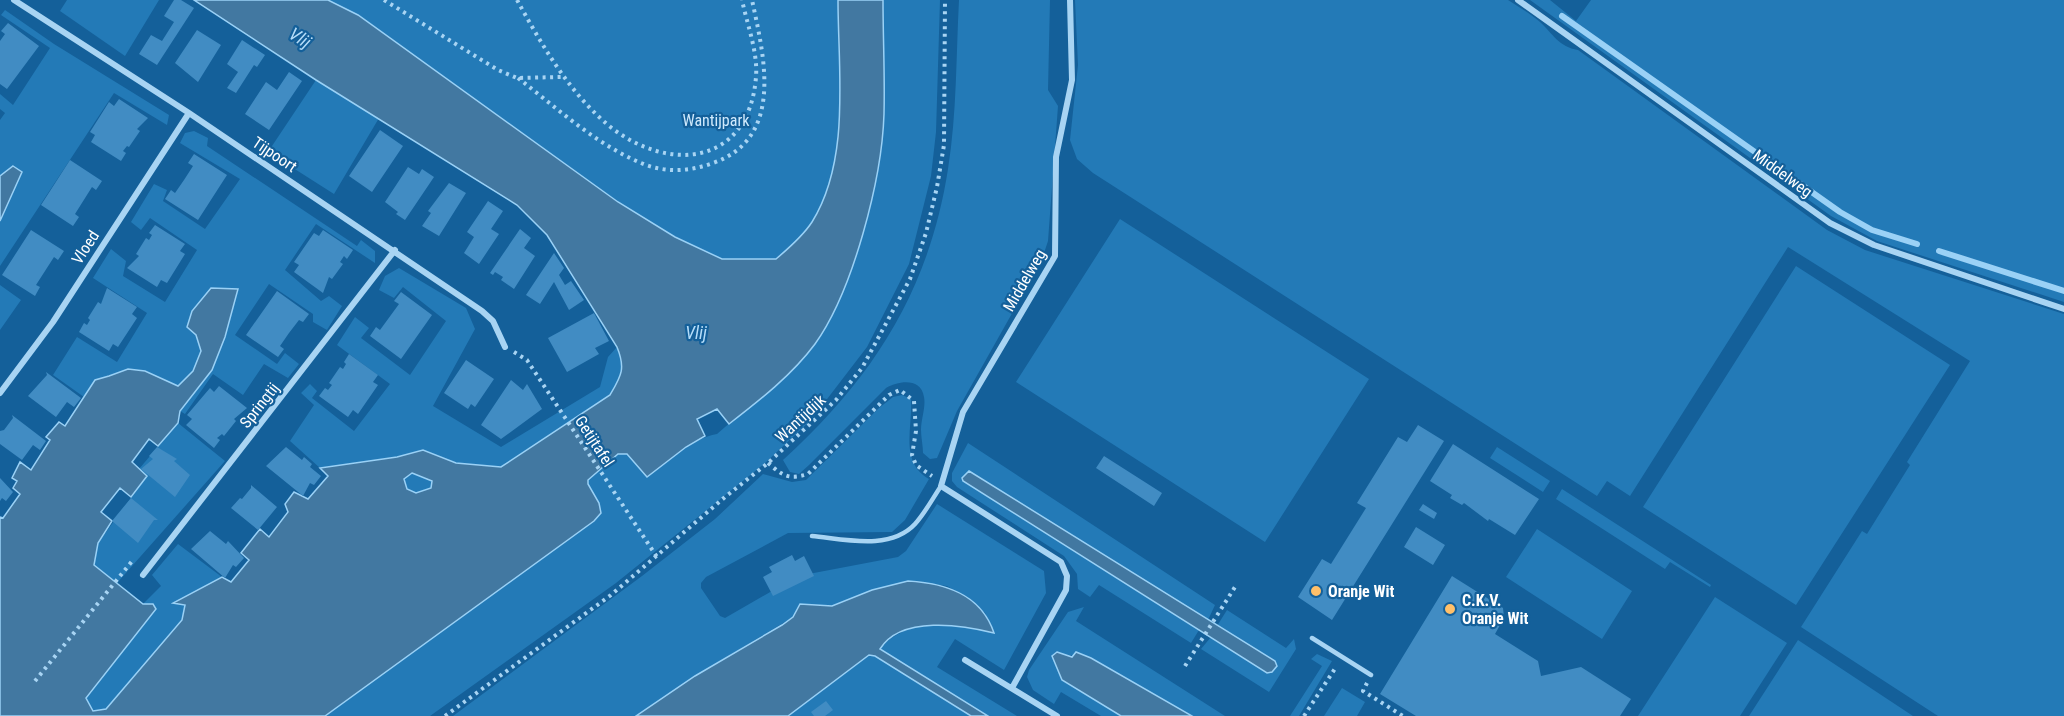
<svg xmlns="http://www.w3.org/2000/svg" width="2064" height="716" viewBox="0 0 2064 716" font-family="'Roboto Condensed',sans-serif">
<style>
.green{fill:#237ab7}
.water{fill:#4278a1;stroke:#9ad1f6;stroke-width:1.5;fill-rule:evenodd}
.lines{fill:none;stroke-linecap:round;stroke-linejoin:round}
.stream{stroke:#9ad1f6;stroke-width:6}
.building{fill:#418cc3}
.path{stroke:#a8d4f3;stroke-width:4;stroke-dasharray:3 4.5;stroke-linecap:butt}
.lane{stroke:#a8d4f3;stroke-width:4.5}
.street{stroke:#a8d4f3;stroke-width:6}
.poi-dot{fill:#ffc06a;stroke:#14609a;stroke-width:2}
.labels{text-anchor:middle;stroke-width:4.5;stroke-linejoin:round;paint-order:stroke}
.park-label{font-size:16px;fill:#d0eafd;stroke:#14609a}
.street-label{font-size:16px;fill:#fff;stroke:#14609a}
.poi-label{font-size:16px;font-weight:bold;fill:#fff;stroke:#14609a;text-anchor:start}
.water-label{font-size:18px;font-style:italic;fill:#b5ddf9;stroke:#14609a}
</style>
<rect width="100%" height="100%" fill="#14609a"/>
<path class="green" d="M67,0H159L125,56L60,11Z
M328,0H838C838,71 851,159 812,222C803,237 789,248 776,259H722L675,237L618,202L358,15Z
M883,0H940L936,132L931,176L909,264L867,347L811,420L764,464L616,583L430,716H325L599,503L588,484V480L618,454H627L647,476C669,460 691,439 717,434L800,362L846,283L868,208L884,116Z
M959,0H1050L1048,90L1058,106L1048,241L1041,262L957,411L937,458L930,459L923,453C923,446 921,437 921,430C921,419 926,407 924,397C921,377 898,381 886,388L809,465L799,474L790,472L783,460C873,378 929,291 948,169C957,113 956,56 959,0Z
M1075,0H1508C1519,7 1531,14 1540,22C1553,34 1559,47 1578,50L1827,230L1865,250L2064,314V716H1938L1801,627L1862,531L1867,534L1910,465L1907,462L1970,361L1788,247L1630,496L1607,481L1597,496L1093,173L1077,159L1070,140L1078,65Z
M1530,0H1550L1576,21L1591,0H2064V302L1877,241L1831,216Z
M5,10L54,44L169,115L167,125L114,93L0,266V221L21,172L12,166L0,176V120L5,113L0,109V94L13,105L50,48L1,15Z
M316,80L379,118L334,194L268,152Z
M194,131L208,138L207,146L357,246L361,240L375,251V263L316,224L285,270L321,301L329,296L342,306L327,330L313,322V314L269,284L235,335L277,364L285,353L299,364L288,378L264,364L243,395L213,374L185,414L180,411L212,370L225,337L238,290L196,335L201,351L193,371L178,387L162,380H95L84,397L53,375L77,337L117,362L147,313L93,278L111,249L126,261L123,276L165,302L197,250L150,218L141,230L131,222L154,184L167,190L163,201L205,229L240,179L180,143L185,133Z
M1120,219L1369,379L1265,542L1016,382Z
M1796,266L1950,365L1796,605L1643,507Z
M399,268L466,308L475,329L433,406L501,447L600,387L608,357L617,347C626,369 621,376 610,395L501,467L456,463L423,450L397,457L320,468L290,441L314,405L301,393L310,384L317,391L312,398L354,431L390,384L337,345L355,317L369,328L361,338L410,375L446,321L403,287L394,298L379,290L385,276Z
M0,285L21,300L0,330Z
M902,395L911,399C913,427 899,462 929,479L905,520L892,532L788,533L706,577L701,583V588L720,616L725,618L798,576L898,557L906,551L937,504L1044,571L1046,593L1004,670L955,639L937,667L1017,716H788L869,655L875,656C881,651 880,647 885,643C917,616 957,625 994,632L985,613L968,598L947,586L908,581L872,590L832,606H818L793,617L695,676L636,716H453L642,576L715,519L763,474L792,482L806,480L879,408L893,397Z
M178,423L225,461L117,583L94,565L98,543L147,476L139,469Z
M968,443L1215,605L1208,620L974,474L963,481L1199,630L1191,643L1099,585L1090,597L1078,589L1077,574L1064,556L957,487L952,481V473Z
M1497,447L1550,481L1543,492L1490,458Z
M412,473L432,481L431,488L416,494L407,489L404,479Z
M1562,489L1711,585L1710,587L1670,562L1665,569L1556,499Z
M1537,529L1632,591L1602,639L1506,577Z
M178,544L222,577L175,602L185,605L182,620L106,709L93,711L86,699L155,609L143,604L161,586L152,575Z
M1715,597L1787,643L1740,716H1638Z
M1084,607L1076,621L1225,716H1191L1091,658L1054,653L1062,680L1121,716H1101L1061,692L1054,704L1033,690L1027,677L1029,670L1068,612Z
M1227,610L1286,648L1294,639L1296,649L1269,692L1201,649L1211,637L1267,673L1275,661L1217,626Z
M1798,640L1913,716H1749Z
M1317,654L1332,661L1299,716H1290L1322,666L1311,659Z
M1342,688L1365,702L1357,716H1324Z"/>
<path class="water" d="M194,0H328L358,15L618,202L675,237L722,259H776C789,248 803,236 812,222C851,159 838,71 838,0H883C883,38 885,76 884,114C882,179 853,291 815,344C792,375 760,400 729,424L717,409L697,419L705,436L686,447L647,477L627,454H618L588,480V484L599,503L601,513L594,521L325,716H0V517L3,518L20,494L13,488L17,481L12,478L20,462L31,470L50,440L46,437L59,422L65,426L95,380L109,376L128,369L145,371L178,386L193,371L201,351L196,335L187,327L192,311L211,288L238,289L225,337L212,370L180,411L178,423L158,446L149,439L132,462L147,476L131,497L120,488L101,512L112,521L98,543L94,565L143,604H153L156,609L86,698L93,711L106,709L182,620L185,605L173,603L222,577L231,582L249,560L241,553L260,529L269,537L288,512L285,504L294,492L308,499L328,476L320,468L397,457L423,450L456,463L501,467L610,395C621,376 626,369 617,347L547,235L517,205L316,80ZM412,473L432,481L431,488L416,493L407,489L404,479Z
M13,166L22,172L0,221V176Z
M969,471L1275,661L1277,666L1272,672L1267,673L963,481L962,478Z
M908,581C945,583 981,594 994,633C963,625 901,615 880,649L988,716H971L875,656L869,655L788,716H636L695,676L782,625L793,617L800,604L832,606L872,590Z
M1057,652L1072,657L1076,652L1091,658L1192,716H1121L1062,680L1052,656Z"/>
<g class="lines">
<path class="stream" d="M1562,16L1840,212L1872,230L1917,244
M1939,251L2064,291"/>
</g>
<path class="building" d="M174,0H181L194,8L157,65L139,54L151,35L162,41L174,22L164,16Z
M8,23L39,46L7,89L0,84V41L5,34L1,31Z
M197,30L221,45L198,82L175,63Z
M242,40L265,55L257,67L254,65L236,93L227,88L238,72L227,64Z
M289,72L302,81L269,130L245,114L266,82L277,90Z
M119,99L148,118L137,129L140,131L129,147L127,146L123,151L126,153L121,161L91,142L95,135L90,132L109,102L114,106Z
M380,130L403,146L372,192L349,176Z
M194,154L227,175L198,220L165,199L171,190L175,193L184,180L193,166L188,163Z
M70,160L102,181L96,190L92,187L75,214L79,217L73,226L41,205Z
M408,167L419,174L422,169L434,177L405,220L396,214L398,212L385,202Z
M449,183L466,193L439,236L422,226L431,213L428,211Z
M488,201L503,211L491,229L499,234L479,264L464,253L474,237L467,232Z
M155,225L185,244L180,251L185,254L167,283L161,280L157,287L127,268L139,256L136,254L146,238L149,240L152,235L149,233Z
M520,229L531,238L524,248L535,256L514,289L501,280L503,277L495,272L493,275L490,273Z
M31,230L64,251L58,260L54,257L36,285L40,287L35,296L2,275Z
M323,230L353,250L347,259L344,256L340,262L343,264L332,279L329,277L323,293L294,272L299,265L294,262L314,233L319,236Z
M554,253L564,268L559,275L565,285L571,281L584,300L569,310L554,282L540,304L526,295Z
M107,288L137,307L132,314L137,318L118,347L113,344L109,351L79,332L84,323L87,325L90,320L88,318L98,302L101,304Z
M277,291L309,314L303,322L299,320L289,333L280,346L284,349L278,357L246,335Z
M401,292L432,315L401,359L370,336L376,327L380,330L399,304L394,301Z
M594,313L609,341L595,348L599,354L567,372L548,338Z
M349,354L378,375L373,382L378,385L358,414L353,410L348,417L319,396L325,388L328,390L332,385L329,383L340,367L343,369L346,364L344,362Z
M466,360L494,379L475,407L471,404L468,409L444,393Z
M46,372L81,398L74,407L67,402L56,417L28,396L47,375Z
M511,380L523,390L527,384L542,409L501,439L481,425Z
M219,386L247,408L234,419L236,421L224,436L222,434L217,438L220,440L214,448L186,425L192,419L187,415L210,388L214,392Z
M12,415L46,441L40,450L33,445L22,460L0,444V431L4,430L13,418Z
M1418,425L1444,441L1332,620L1298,597L1322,559L1331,564L1366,508L1357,503L1398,437L1407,442Z
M1453,444L1539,499L1515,535L1489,519L1488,521L1464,503L1462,505L1450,498L1452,495L1430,481Z
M157,447L177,459L174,461L190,475L175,497L141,469L153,459L149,456Z
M286,447L302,460L304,457L312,464L310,467L321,476L314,485L310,483L303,496L266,466Z
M1104,456L1162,493L1154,506L1096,468Z
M0,478L13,492L6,501L2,498L0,501Z
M251,485L277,507L258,530L231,508L240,498L242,499L251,488Z
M131,498L158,520H154L138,543L112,521Z
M1423,504L1437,513L1434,519L1419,510Z
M1416,527L1445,545L1433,565L1404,547Z
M210,531L226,544L228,541L244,558L236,567L233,565L225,578L191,549Z
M792,555L795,561L804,556L814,576L773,596L763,577L772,572L769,567Z
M1452,576L1503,608L1504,618L1495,634L1538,661L1541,676L1581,667L1631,699L1620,716H1416L1380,694Z
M826,701L833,710L825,716H814L811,712Z"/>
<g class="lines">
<path class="path" d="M384,0L498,70L517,78L562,77
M517,0C542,45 568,91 608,125C668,174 749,166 756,77C758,52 747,24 742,0
M518,78C558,109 599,147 646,165C669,173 691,171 713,163C785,138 764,56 752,0
M514,352L527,360L657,557
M768,463C783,476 789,480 808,474L889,395L900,390L914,401L916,431L912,455L916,465L932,476
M1185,666L1235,587
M35,681L133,560
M1367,683L1363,691L1403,716
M445,716L611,595L725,497L768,463L836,400L862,368L910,279L926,233L937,187L944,145L945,0
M1304,716L1336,667"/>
<path class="lane" d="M812,536C844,539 890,551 915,524C925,513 933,498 941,486
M1312,638L1371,675"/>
<path class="street" d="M14,0L189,113L482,311L493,321L505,347
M1518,0L1830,223L1874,245L2064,309
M0,393L53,322L189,113
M143,575L395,250
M965,660L1057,716
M1012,688L1066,590L1067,576L1061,562L941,486L963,412L1055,256L1056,157L1072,80L1070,0"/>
</g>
<g class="poi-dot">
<circle cx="1316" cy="591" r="6"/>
<circle cx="1450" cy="609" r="6"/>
</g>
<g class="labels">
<g class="park-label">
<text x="716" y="126">Wantijpark</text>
</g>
<g class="street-label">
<text transform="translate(275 154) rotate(34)" y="6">Tijpoort</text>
<text transform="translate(1783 173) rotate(36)" y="6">Middelweg</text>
<text transform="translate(85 247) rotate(-57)" y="6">Vloed</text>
<text transform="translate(1024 280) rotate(-60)" y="6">Middelweg</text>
<text transform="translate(259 405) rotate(-52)" y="6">Springtij</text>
<text transform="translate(800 418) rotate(-43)" y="6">Wantijdijk</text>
<text transform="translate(595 441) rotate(57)" y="6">Getijtafel</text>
</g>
<g class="poi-label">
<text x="1328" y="597">Oranje Wit</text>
<text x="1462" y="606">C.K.V.<tspan x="1462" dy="18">Oranje Wit</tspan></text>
</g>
<g class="water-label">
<text transform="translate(300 38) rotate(32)" y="6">Vlij</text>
<text x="696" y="339">Vlij</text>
</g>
</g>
</svg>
